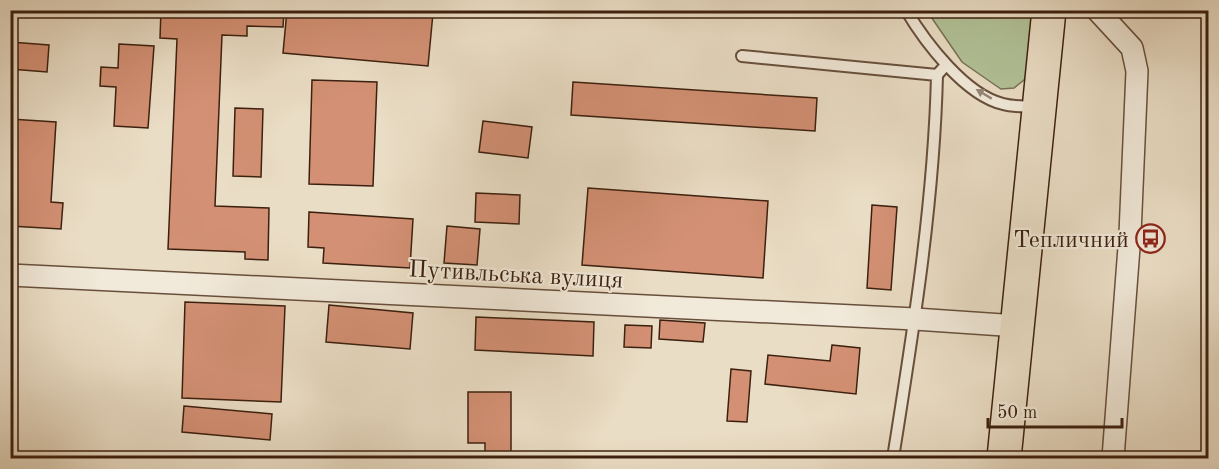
<svg xmlns="http://www.w3.org/2000/svg" width="1219" height="469" viewBox="0 0 1219 469" font-family="'Old Standard TT',serif">
<style>
.green{fill:#b2c298;stroke:#777154;stroke-width:1.5}
.building{fill:#d39074;stroke:#3c200f;stroke-width:1.5}
.lines{fill:none;stroke-linecap:round;stroke-linejoin:round}
.service-casing{stroke:#684f3c;stroke-width:14}
.minor-casing{stroke:#684f3c;stroke-width:24}
.primary-casing{stroke:#3c200f;stroke-width:36}
.service{stroke:#f1e9d9;stroke-width:10}
.minor{stroke:#f1e9d9;stroke-width:21}
.primary{stroke:#eaddc5;stroke-width:33}
.oneway{fill:#968474}
.labels{text-anchor:middle;stroke-width:4.5;stroke-linejoin:round;paint-order:stroke}
.poi-label{font-size:24px;fill:#3c200f;stroke:#f1e9d9;text-anchor:end}
.street-label{font-size:24px;fill:#3c200f;stroke:#f1e9d9}
</style>
<rect width="100%" height="100%" fill="#eaddc5"/>
<filter id="stains"><feTurbulence type="fractalNoise" baseFrequency=".00333" numOctaves="4"/><feColorMatrix values="0 0 0 0 .2 0 0 0 0 .09 0 0 0 0 .02 0 0 0 .5 -.17"/></filter>
<radialGradient id="worn" r=".72"><stop offset=".6" stop-color="#630" stop-opacity="0"/><stop offset="1" stop-color="#630" stop-opacity=".3"/></radialGradient>
<path class="green" d="M927,11H1032L1027,74L1024,80L1014,88L1001,89L995,85L962,62Z"/>
<path class="building" d="M161,10H284L283,27L247,26V36L222,35L215,206L269,208L268,260L245,259V252L168,249L177,39L160,38Z
M287,10H410L433,13L428,66L283,53Z
M641,10H694V14Z
M10,42L49,45L47,72L10,69Z
M119,44L154,46L148,128L114,126L116,87L100,86L101,67L118,68Z
M312,80L377,82L373,186L309,184Z
M573,82L817,98L815,131L571,115Z
M235,108L263,109L261,177L233,176Z
M10,119L56,122L51,202L63,203L61,229L10,226Z
M483,121L532,127L528,158L479,152Z
M588,188L768,201L763,278L582,265Z
M476,193L520,195L519,224L475,222Z
M872,205L897,207L891,290L867,288Z
M309,212L413,219L410,268L323,263L324,248L308,247Z
M447,226L480,229L477,265L444,263Z
M185,302L285,306L281,402L182,398Z
M329,305L413,313L410,349L326,342Z
M476,317L594,322L593,356L475,350Z
M660,320L705,323L703,342L659,339Z
M625,325L652,326L651,348L624,347Z
M832,345L860,348L856,394L765,384L768,355L830,361Z
M731,369L751,371L747,422L727,421Z
M468,392H511V458H485V443H468Z
M184,406L272,414L270,440L182,432Z"/>
<g class="lines">
<defs>
<path id="service" d="M906,10C925,42 965,95 1003,104C1013,107 1025,106 1036,107
M742,56L937,75L946,65
M893,458C913,332 934,203 937,75"/>
<path id="minor" d="M1097,10L1132,48L1137,71L1130,234L1113,458
M10,275L915,319L1018,326"/>
<path id="primary" d="M1004,458L1049,10"/>
</defs>
<use href="#service" class="service-casing"/>
<use href="#minor" class="minor-casing"/>
<use href="#primary" class="primary-casing"/>
<use href="#service" class="service"/>
<use href="#minor" class="minor"/>
<use href="#primary" class="primary"/>
</g>
<defs><path id="oneway-solid" d="M-6-.8H1V-3.2L6.5 0L1 3.2V.8H-6Z" transform="scale(1.5)"/></defs>
<use class="oneway" href="#oneway-solid" transform="translate(984 94) rotate(-149)"/>
<defs>
<symbol id="bus-ring" viewBox="-11 -11 22 22"><circle r="9.5" fill="#f1e9d9" stroke="#8f2418" stroke-width="1.5"/><path d="M-5-6H5V4H4V6H2V4H-2V6H-4V4H-5ZM-3.5-4V0h7V-4ZM-3.5 1.2v1.5H-2V1.2ZM2 1.2v1.5H3.5V1.2Z" fill="#8f2418"/></symbol>
</defs>
<g fill-rule="evenodd">
<use href="#bus-ring" x="1134" y="222" width="33" height="33"/>
</g>
<g class="labels">
<g class="poi-label">
<text x="1129" y="247">Тепличний</text>
</g>
<g class="street-label">
<text transform="translate(516 274) rotate(3)" y="8">Путивльська вулиця</text>
</g>
</g>
<rect width="1219" height="469" fill="none" stroke="#eaddc5" stroke-width="36"/>
<rect x="12" y="12" width="1195" height="445" fill="none" stroke="#3c200f" stroke-width="3"/>
<rect x="18" y="18" width="1183" height="433" fill="none" stroke="#3c200f" stroke-width="1.5"/>
<path d="M988 418v9h134v-9" fill="none" stroke="#3c200f" stroke-width="3"/>
<text x="997" y="418" font-size="18" fill="#3c200f" stroke="#f1e9d9" stroke-width="4.5" paint-order="stroke">50 m</text>
<rect width="100%" height="100%" filter="url(#stains)"/>
<rect width="100%" height="100%" fill="url(#worn)"/>
</svg>
